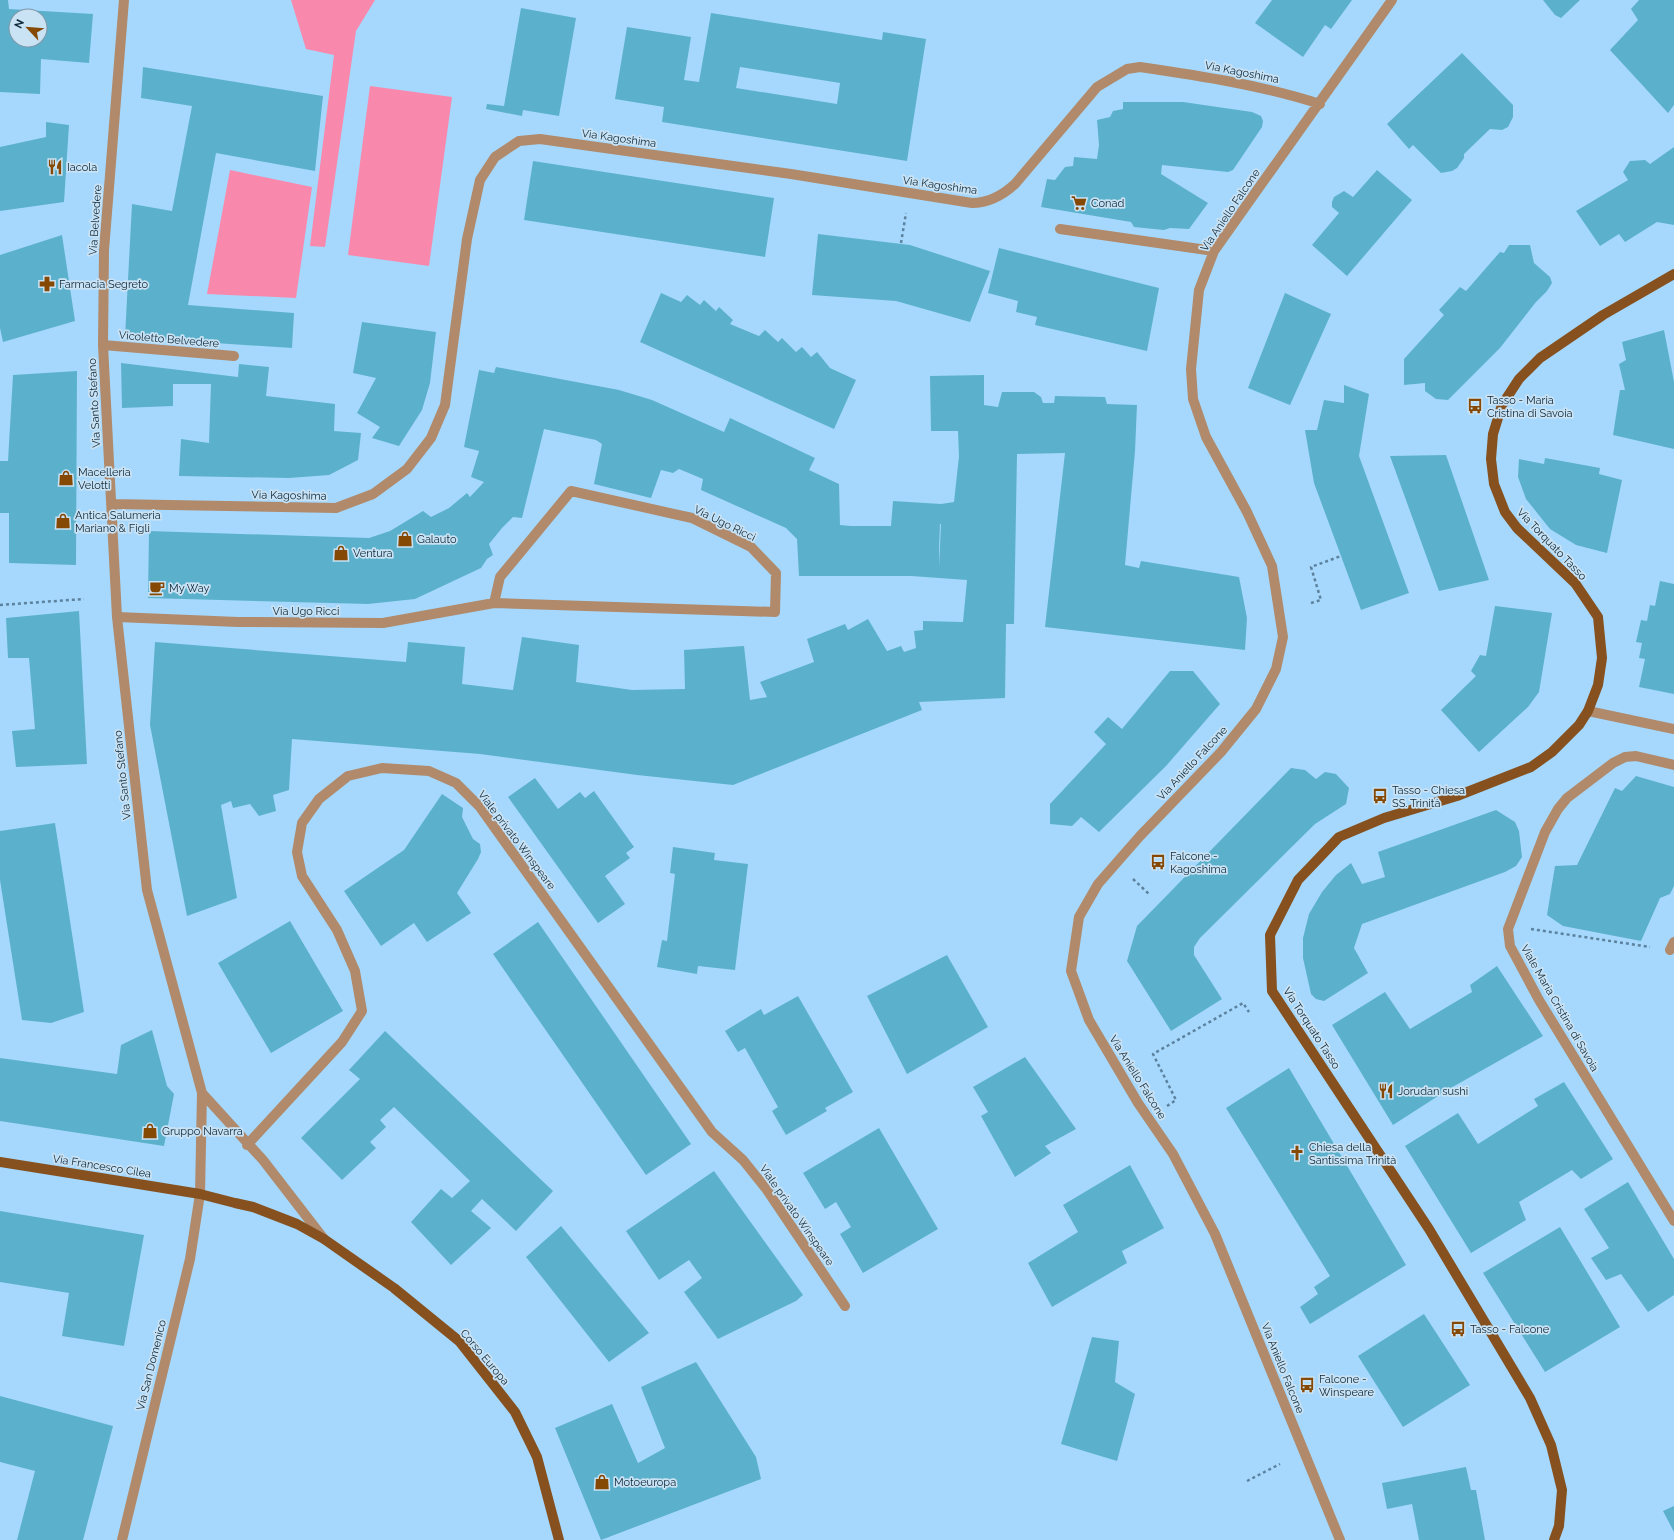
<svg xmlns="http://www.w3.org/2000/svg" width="1674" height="1540" viewBox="0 0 1674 1540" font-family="Raleway,sans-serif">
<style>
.green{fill:#f889ad}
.building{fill:#5bb1cb;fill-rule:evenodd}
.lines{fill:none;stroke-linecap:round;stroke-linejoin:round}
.path{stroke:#5c829e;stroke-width:2.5;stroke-dasharray:3 3;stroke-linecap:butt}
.minor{stroke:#b08a6b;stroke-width:10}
.major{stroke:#86511e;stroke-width:10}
.labels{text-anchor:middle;stroke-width:3.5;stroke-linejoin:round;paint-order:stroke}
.street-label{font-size:11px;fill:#0d2738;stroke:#c9e2f4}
.poi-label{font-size:11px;fill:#0d2738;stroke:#c9e2f4;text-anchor:start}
</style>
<rect width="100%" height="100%" fill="#a6d8fd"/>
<path class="green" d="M291,0H375L356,31L325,247L310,246L334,55L306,49Z
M370,86L452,97L429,266L348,255Z
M230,170L312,187L296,298L207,294Z"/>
<path class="building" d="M0,0H8L9,9L93,14L89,63L41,59L40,94L0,92ZM16,16H40V40H16Z
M1272,0H1352L1331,29L1325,25L1303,57L1255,23Z
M1543,0H1580L1561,18L1555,15Z
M1639,0H1674V105L1668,113L1610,50L1638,20L1631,9Z
M521,8L576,18L559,116L523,110L522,116L486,109L487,104L504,106Z
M711,13L882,40L883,32L926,39L907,161L662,122L664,107L615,99L627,27L691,37L684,80L699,82ZM740,67L840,83L837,104L736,88Z
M1462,53L1513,105V117L1508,127L1502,130L1490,129L1464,154V158L1457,168L1452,171L1441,173L1413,145L1409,149L1387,124Z
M143,67L323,96L315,171L216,153L188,305L294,313L292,348L125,337L132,204L172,211L192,106L141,98Z
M1123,102H1183L1252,112L1261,116L1263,121L1262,127L1233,170L1228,172L1162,165L1161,174L1208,203L1189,229L1170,228L1164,230L1134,227L1131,222L1041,207L1047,179L1055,180L1065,167L1073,166L1074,157L1097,159L1099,145L1097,120L1110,117L1113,111L1123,109Z
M46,122L69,125L64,202L0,211V147L46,137Z
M1674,147V225L1657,222L1625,242L1619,234L1600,246L1576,211L1628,180L1623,172L1630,161L1645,160L1650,164Z
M533,161L774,198L765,257L524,220Z
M1377,170L1412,200L1347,276L1312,245L1339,213L1332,207V202L1334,197L1344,191L1353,197Z
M818,234L910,245L990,271L970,322L896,301L812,295Z
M62,235L75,321L3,342L0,328V255Z
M1509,245H1530L1534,263L1550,277L1552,283L1547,291L1536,302L1500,348L1448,400L1436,399L1425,391V383L1404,385V359L1444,315L1439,310L1460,287L1466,291L1500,252L1504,253Z
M999,248L1159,288L1147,351L1035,325L1037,317L1016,312L1018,301L988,293Z
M661,293L681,302L687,295L700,305L704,300L716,311L719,307L733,320L730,324L759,336L765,330L778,342L782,338L796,352L802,347L811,357L817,352L830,368L856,380L834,429L640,342Z
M1285,293L1331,314L1290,405L1248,388Z
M362,322L436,332L430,383L422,410L399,446L372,438L380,427L357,413L376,378L353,373Z
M1664,330L1674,382V449L1613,435L1620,390H1625L1619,364L1626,360L1622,342Z
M121,363L238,377L239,364L269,367L266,396L335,404L334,431L361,433L358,460L329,475L289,478L179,476L181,439L209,443L211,384H173V406L122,408Z
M496,367L619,390L652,400L724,432L730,418L815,458L809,470L839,484L840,525L851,526H891L893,501L941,504L954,502L959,456L958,431H931L930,376L984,375V405L998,407L1002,392H1034L1041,397L1043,403H1054L1055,396L1105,397L1107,404L1137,405L1135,451L1125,565L1139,568L1141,561L1239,577L1247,618L1245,650L1045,627L1065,453L1017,454L1014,624H1006L1005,698L919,702L922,710L733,785L637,775L480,754L292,739L289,790L273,795L276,811L259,816L250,804L233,808L231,801L221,805L237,898L187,916L150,725L155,642L406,662L408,642L465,647L462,684L513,690L522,637L579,645L576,682L632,690L685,689L684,650L744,646L750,700L767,697L760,682L814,662L807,639L845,624L848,630L868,619L887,651L901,646L904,652L916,648L914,631L923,630V621L963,622L967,580L911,576H799L797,539L786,528L701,490L703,479L679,469L673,473L661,470L651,498L594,484L602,444L596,440L544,429L522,518L513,517L502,528L489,544L493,555L487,559L481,568L415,599L368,604L148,598L149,531L369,538L390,531L423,511L431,517L449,508L467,493L470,497L484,482L471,477L479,451L464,447L479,370L494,373ZM940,524H941L939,567V550Z
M77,371L76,565L9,563V513H0V461H8L13,375Z
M1344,385L1369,394L1359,456L1409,593L1361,610L1314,483L1305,430H1317L1324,400L1344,403Z
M1446,455L1489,580L1439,591L1390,456Z
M1545,458L1600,468L1599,474L1622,480L1607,553L1576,545L1550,529L1526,499L1518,477L1519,459L1544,464Z
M1660,581L1674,584V694L1639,687L1645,659L1639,658L1642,643L1636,642L1641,620L1647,621L1650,605L1655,606Z
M1495,606L1552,613L1539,692L1528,707L1479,752L1441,710L1476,676L1471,671L1480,655L1486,656Z
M79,611L87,764L16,767L12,731L35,729L29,658H8L6,618Z
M1170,671H1193L1220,704L1166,766L1099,832L1081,817L1072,826L1050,824V804L1106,744L1094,732L1108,717L1122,729Z
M1291,768L1305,770L1316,779L1325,772L1336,774L1349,788L1346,804L1315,824L1200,938L1194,947V955L1222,999L1171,1031L1127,961L1137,926Z
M1636,776L1674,787V886L1670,894L1660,898L1641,941L1563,926L1547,915L1555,866L1577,865L1615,788L1622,791Z
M535,778L558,809L580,792L585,798L594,791L634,847L626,853L630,858L605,876L625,904L598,923L508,797Z
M442,794L463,808L462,817L473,839L480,844L481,852L478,859L457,893L471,913L427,942L414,923L381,946L344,891L404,850Z
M1496,810L1515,822L1519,831L1522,857L1516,866L1505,872L1362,924L1354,948L1368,973L1324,1001L1316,999L1311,994L1303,958V938L1309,914L1322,892L1336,875L1351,863L1362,884L1385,877L1378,852Z
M55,823L84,1012L51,1023L22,1020L0,880V831Z
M673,847L715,853L714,860L748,864L735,970L698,966L697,974L657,967L662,940L667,941L675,874L670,873Z
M290,921L343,1011L271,1053L218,963Z
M538,922L691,1144L646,1175L493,954Z
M947,955L988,1027L907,1074L867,996Z
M1497,966L1543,1036L1449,1089L1393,1125L1332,1025L1385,992L1410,1029L1472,992L1470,985Z
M798,996L853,1092L825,1108L827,1111L786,1135L772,1111L778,1107L745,1048L738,1052L725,1031L761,1009L764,1015Z
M152,1030L167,1086L174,1094L164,1146L0,1121V1058L117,1074L121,1045Z
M385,1031L553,1191L516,1231L482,1199L471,1211L491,1228L451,1265L411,1222L441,1189L452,1198L470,1181L394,1107L380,1120L386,1127L370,1142L376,1148L342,1180L301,1138L360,1079L349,1070Z
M1025,1057L1076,1129L1045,1146L1051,1153L1015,1177L981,1116L988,1112L973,1087Z
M1289,1068L1406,1265L1310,1324L1300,1307L1318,1294L1314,1287L1330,1276L1226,1108Z
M1564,1082L1613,1159L1581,1179L1572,1170L1519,1202L1526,1220L1471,1253L1405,1146L1458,1113L1478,1144L1538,1106L1534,1099Z
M879,1128L938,1229L863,1273L840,1234L851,1227L836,1202L825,1209L803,1173Z
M1130,1165L1164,1228L1122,1251L1127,1263L1052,1307L1028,1263L1078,1232L1063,1205Z
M714,1171L803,1295L796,1301L718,1339L684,1292L702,1278L689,1260L659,1280L626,1231Z
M1628,1182L1674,1259V1295L1648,1312L1621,1274L1606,1280L1591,1258L1609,1248L1584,1209Z
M0,1211L144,1235L124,1346L62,1336L69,1293L0,1282Z
M561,1226L649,1333L609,1362L526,1257Z
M1560,1227L1620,1327L1545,1372L1483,1273Z
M1424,1314L1470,1385L1403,1427L1358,1356Z
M1092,1337L1119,1341L1115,1382L1135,1394L1117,1461L1061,1444Z
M696,1362L756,1457L761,1479L601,1540L555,1428L612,1404L638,1463L665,1448L641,1387Z
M0,1396L113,1426L83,1540H17L35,1471L0,1462Z
M1466,1467L1471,1490H1476L1485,1540H1419L1412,1504L1387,1509L1382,1483Z
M1674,1506V1532L1663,1511Z"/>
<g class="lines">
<path class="path" d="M901,243L906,213
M1311,603L1321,600L1311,567L1341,556
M0,605L84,599
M1133,879L1149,894
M1531,929L1650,947
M1167,1106L1176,1100L1153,1054L1243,1003L1249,1012
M1247,1481L1280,1464"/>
<path class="minor" d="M1060,229L1214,251
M103,345L234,356
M111,504L336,508L373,494L407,469L431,438L445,405L467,239L480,180L495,157L519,141L540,139L791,174L972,203C989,203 1002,196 1015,184L1097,87L1127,69L1140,67C1201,76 1261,85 1320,104
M117,617L238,622L383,623L494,603L775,612L776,573L751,547L692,518L571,491L500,577L494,603
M1588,711L1674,729
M1674,765L1636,756L1625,757L1613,763L1567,798L1558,809L1545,832L1508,929L1510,946L1539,1000L1674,1221
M1670,950L1674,942
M202,1093L263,1160L324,1239
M247,1145L342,1042L362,1011L355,971L337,930L302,876L297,852L302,823L319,799L348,776L382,768L429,771L456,783L480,807L712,1132L743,1160L767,1190L845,1306
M122,1540L190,1259L200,1194L202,1093L147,890L117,617L103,345L104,250L124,0
M1340,1540L1215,1234L1173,1154L1138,1103L1089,1020L1071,971L1079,917L1098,884L1140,836L1221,752L1256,709L1276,669L1283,637L1272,566L1247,512L1206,437L1193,399L1191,369L1199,290L1214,251L1392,0"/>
<path class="major" d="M0,1162L126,1182L200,1194L235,1203L253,1207L297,1224L324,1239L394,1288L459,1341L515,1412L537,1457L559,1540
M1554,1540L1559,1526L1562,1490L1551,1445L1530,1398L1429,1229L1272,991L1270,935L1298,880L1339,837L1384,818L1457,796L1531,767L1552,752L1579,725L1588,711L1598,685L1602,658L1598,617L1575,583L1517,528L1505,512L1494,484L1491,459L1493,434L1502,405L1519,379L1540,358L1603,315L1674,274"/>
</g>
<defs>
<symbol id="restaurant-bare" viewBox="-9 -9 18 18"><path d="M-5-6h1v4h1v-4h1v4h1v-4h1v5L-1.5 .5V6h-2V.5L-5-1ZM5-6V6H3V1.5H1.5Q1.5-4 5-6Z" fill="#854904" stroke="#c9e2f4" stroke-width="2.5" paint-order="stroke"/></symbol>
<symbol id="supermarket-bare" viewBox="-9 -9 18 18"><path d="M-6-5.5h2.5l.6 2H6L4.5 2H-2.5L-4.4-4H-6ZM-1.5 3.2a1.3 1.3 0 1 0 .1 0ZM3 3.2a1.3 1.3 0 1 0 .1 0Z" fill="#854904" stroke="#c9e2f4" stroke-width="2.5" paint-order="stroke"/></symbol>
<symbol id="pharmacy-bare" viewBox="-9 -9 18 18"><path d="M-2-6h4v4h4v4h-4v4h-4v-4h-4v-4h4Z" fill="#854904" stroke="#c9e2f4" stroke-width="2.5" paint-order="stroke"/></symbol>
<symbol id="bus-bare" viewBox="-9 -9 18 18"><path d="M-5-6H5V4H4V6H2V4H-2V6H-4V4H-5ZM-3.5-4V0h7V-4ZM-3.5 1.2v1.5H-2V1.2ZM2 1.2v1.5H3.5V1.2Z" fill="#854904" stroke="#c9e2f4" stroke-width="2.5" paint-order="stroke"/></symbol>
<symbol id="shop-bare" viewBox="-9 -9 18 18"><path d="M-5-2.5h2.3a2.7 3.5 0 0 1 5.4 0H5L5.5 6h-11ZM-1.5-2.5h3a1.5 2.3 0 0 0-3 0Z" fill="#854904" stroke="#c9e2f4" stroke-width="2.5" paint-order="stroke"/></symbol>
<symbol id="cafe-bare" viewBox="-9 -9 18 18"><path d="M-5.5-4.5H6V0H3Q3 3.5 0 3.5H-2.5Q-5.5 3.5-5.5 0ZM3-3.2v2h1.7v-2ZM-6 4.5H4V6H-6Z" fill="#854904" stroke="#c9e2f4" stroke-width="2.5" paint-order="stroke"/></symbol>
<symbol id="church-bare" viewBox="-9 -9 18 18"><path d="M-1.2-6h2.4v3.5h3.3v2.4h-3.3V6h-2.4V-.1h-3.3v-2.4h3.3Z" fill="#854904" stroke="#c9e2f4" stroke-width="2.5" paint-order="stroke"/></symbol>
</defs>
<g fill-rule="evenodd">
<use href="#restaurant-bare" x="44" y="156" width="22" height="22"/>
<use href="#supermarket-bare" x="1068" y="192" width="22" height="22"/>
<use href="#pharmacy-bare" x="36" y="273" width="22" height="22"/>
<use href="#bus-bare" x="1464" y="395" width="22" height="22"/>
<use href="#shop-bare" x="55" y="467" width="22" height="22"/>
<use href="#shop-bare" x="52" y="510" width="22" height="22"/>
<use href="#shop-bare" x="394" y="528" width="22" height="22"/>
<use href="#shop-bare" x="330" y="542" width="22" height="22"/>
<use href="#cafe-bare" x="146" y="577" width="22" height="22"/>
<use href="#bus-bare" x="1369" y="785" width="22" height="22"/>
<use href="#bus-bare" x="1147" y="851" width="22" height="22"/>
<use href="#restaurant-bare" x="1375" y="1080" width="22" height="22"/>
<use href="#shop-bare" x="139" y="1120" width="22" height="22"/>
<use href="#church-bare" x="1286" y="1142" width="22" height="22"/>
<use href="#bus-bare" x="1447" y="1318" width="22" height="22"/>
<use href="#bus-bare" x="1296" y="1374" width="22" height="22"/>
<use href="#shop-bare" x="591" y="1471" width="22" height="22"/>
</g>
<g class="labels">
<g class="street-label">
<text transform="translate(1242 72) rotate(11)" y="4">Via Kagoshima</text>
<text transform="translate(619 138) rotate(8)" y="4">Via Kagoshima</text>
<text transform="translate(940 185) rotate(8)" y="4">Via Kagoshima</text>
<text transform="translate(1230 210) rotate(-56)" y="4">Via Aniello Falcone</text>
<text transform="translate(95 220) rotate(-86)" y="4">Via Belvedere</text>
<text transform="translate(169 339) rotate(5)" y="4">Vicoletto Belvedere</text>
<text transform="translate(94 403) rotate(-93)" y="4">Via Santo Stefano</text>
<text transform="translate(289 495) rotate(1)" y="4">Via Kagoshima</text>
<text transform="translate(725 523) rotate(26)" y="4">Via Ugo Ricci</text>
<text transform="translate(1552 544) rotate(46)" y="4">Via Torquato Tasso</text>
<text x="306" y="615">Via Ugo Ricci</text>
<text transform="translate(1192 763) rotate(-47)" y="4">Via Aniello Falcone</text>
<text transform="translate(122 775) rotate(-96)" y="4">Via Santo Stefano</text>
<text transform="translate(517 840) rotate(53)" y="4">Viale privato Winspeare</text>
<text transform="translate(1560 1008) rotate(60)" y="4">Viale Maria Cristina di Savoia</text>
<text transform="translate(1312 1028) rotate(57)" y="4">Via Torquato Tasso</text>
<text transform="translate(1138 1077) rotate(58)" y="4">Via Aniello Falcone</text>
<text transform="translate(102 1166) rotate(9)" y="4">Via Francesco Cilea</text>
<text transform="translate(797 1215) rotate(55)" y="4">Viale privato Winspeare</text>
<text transform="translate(485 1357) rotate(50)" y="4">Corso Europa</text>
<text transform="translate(151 1365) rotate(-76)" y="4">Via San Domenico</text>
<text transform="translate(1283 1368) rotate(68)" y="4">Via Aniello Falcone</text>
</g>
<g class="poi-label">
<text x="67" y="171">Iacola</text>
<text x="1091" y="207">Conad</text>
<text x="59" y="288">Farmacia Segreto</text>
<text x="1487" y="404">Tasso - Maria<tspan x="1487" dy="13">Cristina di Savoia</tspan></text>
<text x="78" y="476">Macelleria<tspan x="78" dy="13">Velotti</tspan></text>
<text x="75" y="519">Antica Salumeria<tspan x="75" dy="13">Mariano &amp; Figli</tspan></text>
<text x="417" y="543">Galauto</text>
<text x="353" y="557">Ventura</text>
<text x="169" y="592">My Way</text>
<text x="1392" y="794">Tasso - Chiesa<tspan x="1392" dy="13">SS. Trinità</tspan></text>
<text x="1170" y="860">Falcone -<tspan x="1170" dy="13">Kagoshima</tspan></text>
<text x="1398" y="1095">Jorudan sushi</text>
<text x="162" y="1135">Gruppo Navarra</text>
<text x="1309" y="1151">Chiesa della<tspan x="1309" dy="13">Santissima Trinità</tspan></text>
<text x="1470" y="1333">Tasso - Falcone</text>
<text x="1319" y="1383">Falcone -<tspan x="1319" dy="13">Winspeare</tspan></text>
<text x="614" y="1486">Motoeuropa</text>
</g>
</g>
<g transform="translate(28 28) rotate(296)"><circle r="19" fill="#c9e2f4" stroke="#7e97a9"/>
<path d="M0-3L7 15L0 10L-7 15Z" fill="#854904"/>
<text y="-6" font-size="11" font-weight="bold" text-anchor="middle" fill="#0d2738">N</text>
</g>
</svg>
